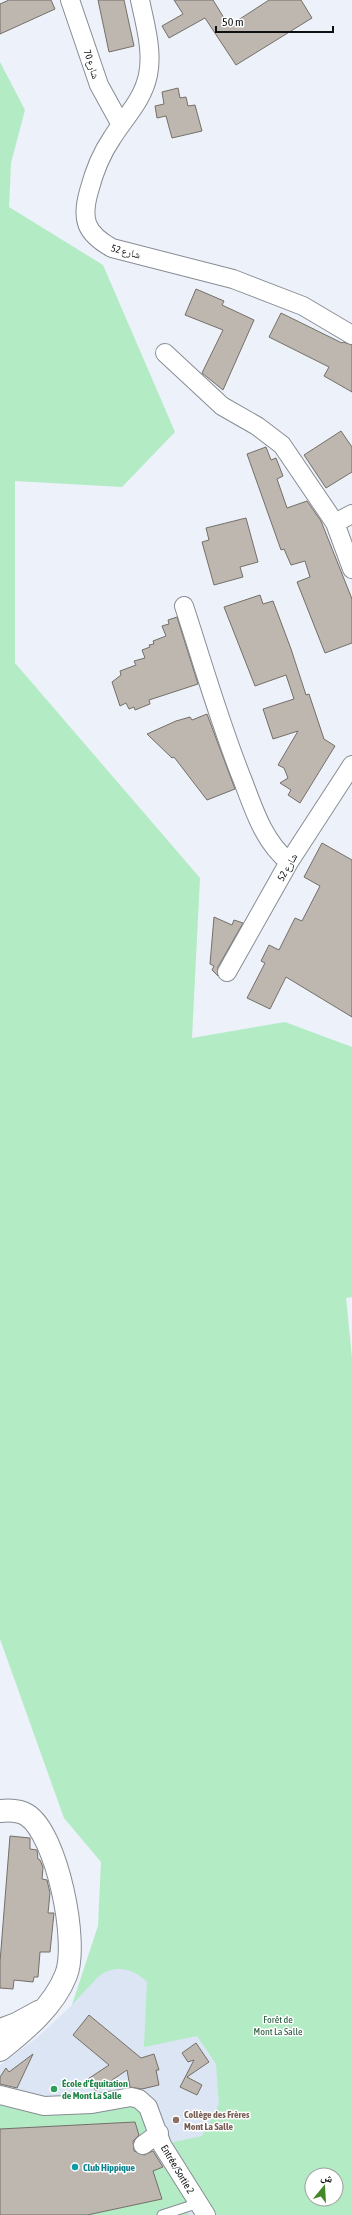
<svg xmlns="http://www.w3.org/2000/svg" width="352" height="2215" viewBox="0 0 352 2215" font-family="'Asap Condensed','Noto Naskh Arabic',sans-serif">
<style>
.built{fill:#dbe5f3;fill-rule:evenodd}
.green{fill:#b2ebc4;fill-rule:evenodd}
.building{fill:#beb7b0;stroke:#746f68}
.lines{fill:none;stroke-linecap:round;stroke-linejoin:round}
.lane-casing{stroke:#888d94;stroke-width:11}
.street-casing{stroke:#888d94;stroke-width:20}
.secondary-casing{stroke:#888d94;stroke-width:24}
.lane{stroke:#fff;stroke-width:9}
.street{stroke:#fff;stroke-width:18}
.secondary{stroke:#fff;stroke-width:22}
.leisure-dot{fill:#2e9e5b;stroke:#fff;stroke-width:1.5}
.education-dot{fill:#8d6e63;stroke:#fff;stroke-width:1.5}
.culture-dot{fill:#0f9aa8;stroke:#fff;stroke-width:1.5}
.labels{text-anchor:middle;stroke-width:3;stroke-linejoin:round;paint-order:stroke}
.street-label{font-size:10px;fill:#0e0f12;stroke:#fff}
.park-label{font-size:10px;fill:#205536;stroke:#fff}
.leisure-label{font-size:10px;font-weight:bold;fill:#27864d;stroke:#fff;text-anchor:start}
.education-label{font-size:10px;font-weight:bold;fill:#785e54;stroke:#fff;text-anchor:start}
.culture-label{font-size:10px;font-weight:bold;fill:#0d838f;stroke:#fff;text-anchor:start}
</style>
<rect width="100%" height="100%" fill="#ecf1fa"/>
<path class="built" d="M98,1926L352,1943V2215H0V2065L38,2037L72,2005ZM312,2175H336V2199H312Z"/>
<path class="green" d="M0,62L25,110L11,163L9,207L103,265L175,432L122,487L15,481V663L200,878L192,1038L285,1022L352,1047V1297L346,1298L352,1358V2215H217L175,2153L165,2144L202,2136L219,2104L216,2064L197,2036L144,2047L147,1982C137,1971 120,1965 105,1972C98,1975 79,1998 72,2005L98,1926L101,1862L64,1818L0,1639ZM312,2175H336V2199H312Z
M0,2094L41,2108L132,2097L158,2133L143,2145L135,2122L0,2129Z
M166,2166L189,2201L188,2214L190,2215H87L162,2199L153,2171Z"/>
<path class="building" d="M9,0H51L55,9L0,34V4Z
M98,0H124L134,46L109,52Z
M174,0H213L229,26L269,0H301L312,18L236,65L205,18L169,38L162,26L183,14Z
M178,88L180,98L186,97L188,106L195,105L202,131L172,138L166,116L157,118L155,106L164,104L162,92Z
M196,289L224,301L222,305L254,320L223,390L202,373L223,330L185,315Z
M281,313L342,343L343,342L352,345V392L324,376L329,367L269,337Z
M341,431L352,447V472L326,488L304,455Z
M266,447L271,460L276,458L283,476L277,479L287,508L307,501L321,521L352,599V643L325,653L297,582L310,577L305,561L291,565L284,549L281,550L247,454Z
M246,518L258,562L240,567L243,577L214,585L202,542L209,540L206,528Z
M260,595L263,604L273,601L291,649L306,695L309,694L324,739L335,746L300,803L288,795L291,790L280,783L288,778L284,768L278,765L298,731L273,739L263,709L294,699L286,675L255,686L224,607Z
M177,617L198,684L149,700L150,704L135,710L134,707L129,709L126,703L120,706L112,682L121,675L120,671L136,665L134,661L145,658L142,650L150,647L149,645L154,644L153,641L166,636L162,626L169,624L168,620Z
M207,714L235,789L207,800L174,757L172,758L147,734L176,721L190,717L192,720Z
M322,843L352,860V1017L286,977L270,1009L247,998L265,963L261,961L269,945L279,950L295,918L302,921L320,886L304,877Z
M214,917L232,925L234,920L243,923L218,967V976L212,970L214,966L210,964Z
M10,1836L30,1838V1849L37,1850L38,1859L40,1860L43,1867L42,1879L47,1880L50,1893L48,1913H54L50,1952H40L38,1977H34L33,1982L14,1980L13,1989L0,1988V1962Z
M89,2015L141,2058L154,2054L159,2070H156L159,2085L142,2089L130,2087L127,2070L96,2091L88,2079L109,2065L73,2035Z
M196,2043L209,2062L187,2077L202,2085L197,2095L180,2087L194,2060L188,2062L182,2053Z
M33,2054L17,2088L0,2084V2077L6,2068L9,2072Z
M135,2122L139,2135L133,2141L134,2151L144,2155L153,2151L163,2167L153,2171L162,2199L87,2215H0V2129Z"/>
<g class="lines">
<defs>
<path id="lane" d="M162,2215L199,2203"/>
<path id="street" d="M70,0L99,85L121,125
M140,0C145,24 153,51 148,75C143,100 125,117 112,138C101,154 94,172 89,191C81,219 85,233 112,248L233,279L303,306L352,335
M165,353L222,406L257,426L282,445L335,523L352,569
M335,523L352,514
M184,606C203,664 220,724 243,781C254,810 264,842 289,862
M227,972L289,862L352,765
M0,2028L16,2022L38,2010
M0,2095L44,2106L92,2104L131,2097L139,2099L148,2107L162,2145L206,2215
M143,2145L159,2133"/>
<path id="secondary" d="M0,1811C9,1810 19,1810 27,1815C57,1834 79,1943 66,1975C54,2006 25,2030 0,2050"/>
</defs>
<use href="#lane" class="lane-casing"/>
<use href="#street" class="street-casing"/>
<use href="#secondary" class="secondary-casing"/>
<use href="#lane" class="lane"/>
<use href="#street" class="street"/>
<use href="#secondary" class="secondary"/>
</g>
<circle class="leisure-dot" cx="54" cy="2089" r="4"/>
<circle class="education-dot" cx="176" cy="2120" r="4"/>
<circle class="culture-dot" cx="75" cy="2167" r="4"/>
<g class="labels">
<g class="street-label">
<text transform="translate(92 64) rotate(72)" y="4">شارع 70</text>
<text transform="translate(126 251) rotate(15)" y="4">شارع 52</text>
<text transform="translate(287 867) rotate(-60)" y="4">شارع 52</text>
<text transform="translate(178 2169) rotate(59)" y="4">Entrée/Sortie 2</text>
</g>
<g class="park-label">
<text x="278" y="2023">Forêt de<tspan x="278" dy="12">Mont La Salle</tspan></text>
</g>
<g class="leisure-label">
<text x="62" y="2087">École d'Équitation<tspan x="62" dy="12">de Mont La Salle</tspan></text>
</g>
<g class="education-label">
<text x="184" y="2118">Collège des Frères<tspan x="184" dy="12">Mont La Salle</tspan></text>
</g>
<g class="culture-label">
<text x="83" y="2171">Club Hippique</text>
</g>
</g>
<g transform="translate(324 2187) rotate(18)"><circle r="19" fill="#ffffff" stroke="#9f9fa0"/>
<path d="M0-3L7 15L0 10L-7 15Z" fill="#458628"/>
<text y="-6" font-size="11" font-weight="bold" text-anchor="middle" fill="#0e0f12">ش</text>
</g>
<path d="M216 26v6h117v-6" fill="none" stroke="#0e0f12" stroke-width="2"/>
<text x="222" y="26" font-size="12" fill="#0e0f12" stroke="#ffffff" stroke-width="3" paint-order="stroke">50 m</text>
</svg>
